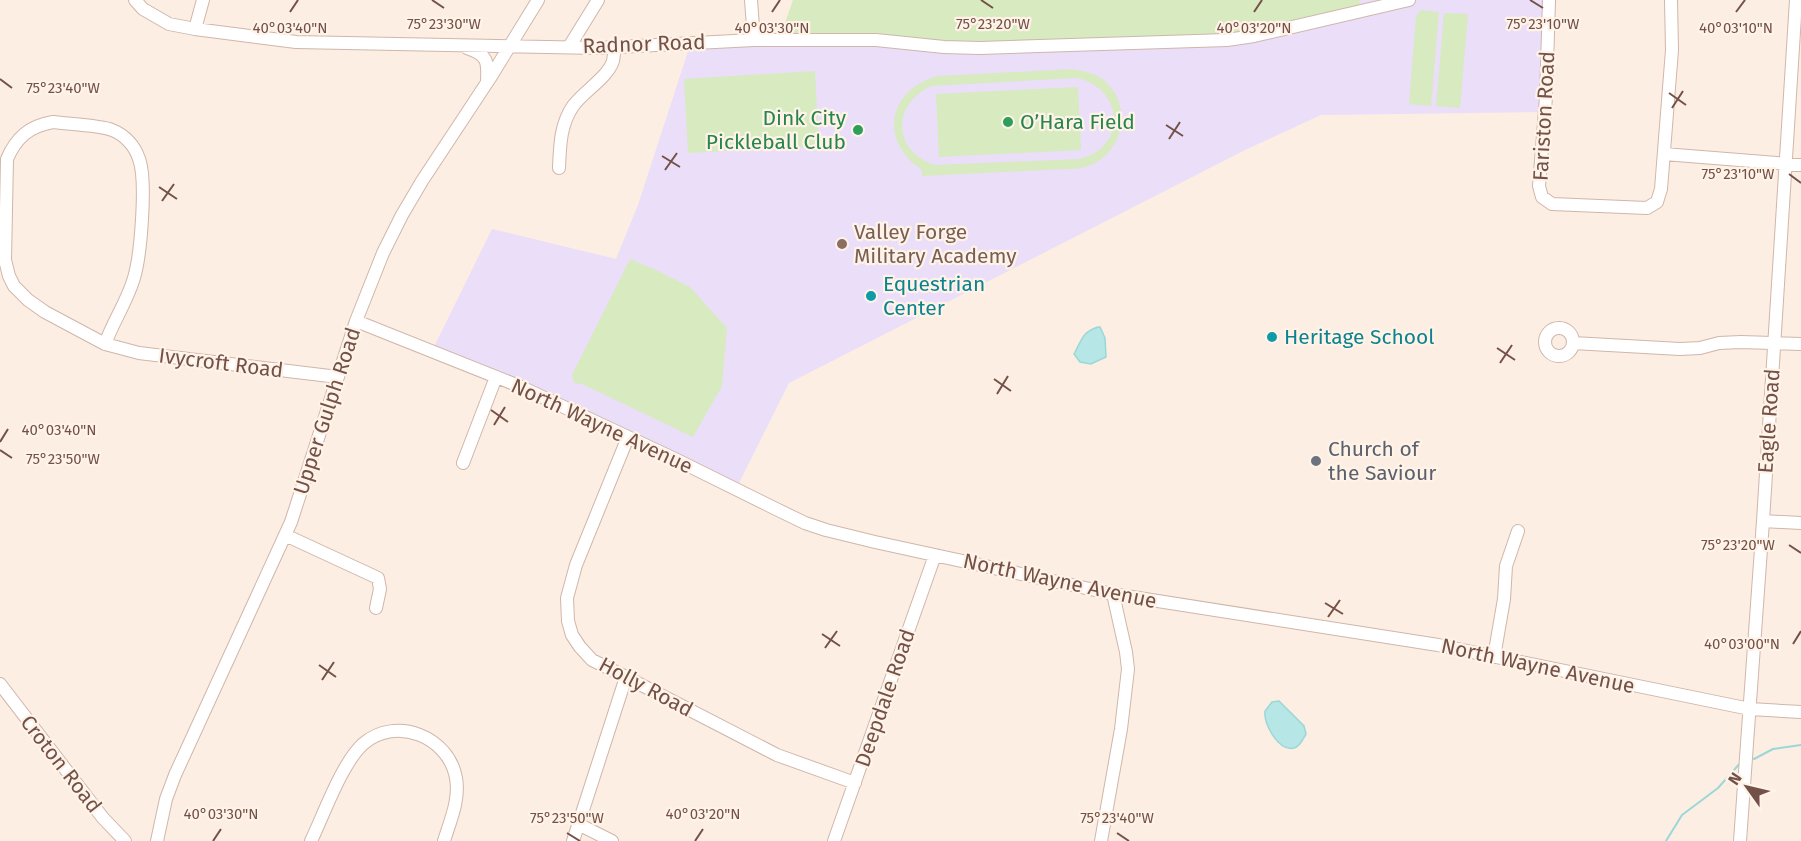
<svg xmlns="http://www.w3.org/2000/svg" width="1801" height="841" viewBox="0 0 1801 841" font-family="'Fira Sans',sans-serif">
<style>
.education{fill:#ebdef9}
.green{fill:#d7eac0;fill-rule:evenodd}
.water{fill:#b6e6e6;stroke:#9cd7d8;stroke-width:1.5}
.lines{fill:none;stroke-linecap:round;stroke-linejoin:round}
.stream{stroke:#9cd7d8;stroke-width:2}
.minor-casing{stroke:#d0b6ab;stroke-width:14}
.minor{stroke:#fff;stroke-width:12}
.ticks{fill:none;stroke:#745148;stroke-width:2}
.leisure-dot{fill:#2e9e5b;stroke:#fff3e8;stroke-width:2}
.education-dot{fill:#8d6e63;stroke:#fff3e8;stroke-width:2}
.culture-dot{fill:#0f9aa8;stroke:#fff3e8;stroke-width:2}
.worship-dot{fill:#6b7280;stroke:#fff3e8;stroke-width:2}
.labels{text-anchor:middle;stroke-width:4.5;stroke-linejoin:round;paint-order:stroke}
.street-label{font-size:21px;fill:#745148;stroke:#fff3e8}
.leisure-label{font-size:21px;fill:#27864d;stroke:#fff3e8;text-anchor:end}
.education-label{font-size:21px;fill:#785e54;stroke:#fff3e8;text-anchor:start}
.culture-label{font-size:21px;fill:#0d838f;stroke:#fff3e8;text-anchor:start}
.worship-label{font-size:21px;fill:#5b616d;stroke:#fff3e8;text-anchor:start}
.ticks-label{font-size:15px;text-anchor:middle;fill:#745148;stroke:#fff3e8;stroke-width:4.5;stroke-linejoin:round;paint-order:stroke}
</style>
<rect width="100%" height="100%" fill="#fceee2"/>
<path class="education" d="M1360,0H1548L1545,112L1321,115L1245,150L789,383L736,489L432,351L492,229L616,259L638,205L691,42L1359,12Z"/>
<path class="green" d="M793,0H1360L1359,12L1254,36L980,48L779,40Z
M1421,10L1439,12L1431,106L1409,104L1416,16Z
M1444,13L1468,14L1460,108L1436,106Z
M1071,69C1085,71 1100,74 1109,85C1133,112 1121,154 1088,166C1080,169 1072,169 1065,169L922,176V170C878,141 888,89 938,76ZM1077,78C1111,85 1128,124 1100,149C1094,154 1087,157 1079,159L935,165C893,152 891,105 931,86Z
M815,71L819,146L688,153L684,79Z
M1078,87L1081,150L939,157L936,94Z
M630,259L658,271L690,287L727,328L722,386L693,437L582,384L574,383L572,375Z"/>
<path class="water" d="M1098,327H1100L1105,338L1106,357L1091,364L1080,362L1074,354C1082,340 1082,332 1098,327Z
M1279,701L1304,726L1306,734C1303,739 1300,747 1294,748C1279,752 1263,724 1265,711L1272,702Z"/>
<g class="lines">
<path class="stream" d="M1754,759L1773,749L1801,745
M1666,841L1682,815L1718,788L1742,761"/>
<defs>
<path id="minor" d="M135,0L143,9L169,24L195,29L296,42L598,48L754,40H876L944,47L980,48L1227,40L1254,36L1409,0
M751,0L754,40
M1549,0L1546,97L1539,186L1542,197L1552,204L1647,208L1657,202L1661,189L1672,50L1671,0
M195,29L203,0
M569,47L598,0
M467,48C488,55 488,61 487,82
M53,122C67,124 100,125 112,130C125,135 135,146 139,159C147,180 141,258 133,281C126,303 113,322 105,344L45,312L28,300L14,286L9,276L5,260L7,159C16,138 29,126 53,122Z
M1664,154L1801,165
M559,168C560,146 560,125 573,106C583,92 608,77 613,61C614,56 614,51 615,47
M356,321L519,386L675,459L774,508L805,523L826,530L875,542L1113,594L1438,645L1750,709L1801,712
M1545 342a14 14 0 1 1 28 0a14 14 0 1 1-28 0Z
M1573,343L1680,349L1700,348L1719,343L1741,342L1801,344
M105,344L139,353L338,377
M628,437L576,565L567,598L568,621L572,635L580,647L592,660L626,677L777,755L855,783
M463,463L496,377
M1763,521L1801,523
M285,535L378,578L380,589L376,608
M1494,657L1504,599L1506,566L1518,531
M0,684L103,818L125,841
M578,824L612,841
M157,841L166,799L175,775L291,522L356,321L383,253L402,215L422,181L490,78L538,0
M311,841C324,814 342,763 363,744C396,715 449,737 456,778C460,800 450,821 444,841
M573,841L626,677
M834,841L935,555
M1101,841L1121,729L1128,669L1126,652L1113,594
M1740,841L1763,521L1796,0"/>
</defs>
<use href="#minor" class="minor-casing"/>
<use href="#minor" class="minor"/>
</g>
<path class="ticks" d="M432,0L444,8M981,0L993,8M1530,0L1543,8M290,12L298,0M772,12L780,0M1254,12L1262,0M1736,12L1745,0M0,79L12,88M1669,93L1686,105M1672,108L1683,91M1166,125L1183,136M1169,139L1180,122M662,156L680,167M665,170L677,153M1789,174L1801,183M159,187L177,199M162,201L174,184M1497,348L1515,360M1500,363L1512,345M994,379L1011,391M997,394L1008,376M491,410L508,422M494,425L505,407M0,442L8,429M0,450L12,458M1789,545L1801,553M1325,603L1343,614M1328,617L1340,600M822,634L840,646M1793,644L1801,631M825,648L837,631M319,665L336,677M322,680L334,662M567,833L580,841M1117,833L1129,841M213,841L221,829M695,841L703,829"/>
<g class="leisure-dot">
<circle cx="1008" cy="122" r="6"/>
<circle cx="858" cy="130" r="6"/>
</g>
<circle class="education-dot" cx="842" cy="244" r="6"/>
<g class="culture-dot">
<circle cx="871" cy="296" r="6"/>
<circle cx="1272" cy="337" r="6"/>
</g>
<circle class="worship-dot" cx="1316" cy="461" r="6"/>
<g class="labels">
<g class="street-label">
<text transform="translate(644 44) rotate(-2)" y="7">Radnor Road</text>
<text transform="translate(1544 116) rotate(-87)" y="7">Fariston Road</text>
<text transform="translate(221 363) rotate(7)" y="7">Ivycroft Road</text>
<text transform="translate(327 411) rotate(-72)" y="7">Upper Gulph Road</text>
<text transform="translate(1769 421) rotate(-86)" y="7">Eagle Road</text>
<text transform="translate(602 426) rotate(25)" y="7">North Wayne Avenue</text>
<text transform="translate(1060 581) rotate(12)" y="7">North Wayne Avenue</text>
<text transform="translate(1538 666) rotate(12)" y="7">North Wayne Avenue</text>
<text transform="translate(646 687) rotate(28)" y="7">Holly Road</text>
<text transform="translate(885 698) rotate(-71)" y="7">Deepdale Road</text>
<text transform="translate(61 764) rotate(52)" y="7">Croton Road</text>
</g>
<g class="leisure-label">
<text x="846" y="125">Dink City<tspan x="846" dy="24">Pickleball Club</tspan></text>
<text x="1020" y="129" text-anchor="start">O’Hara Field</text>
</g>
<g class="education-label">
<text x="854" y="239">Valley Forge<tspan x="854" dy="24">Military Academy</tspan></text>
</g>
<g class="culture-label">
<text x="883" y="291">Equestrian<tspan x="883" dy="24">Center</tspan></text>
<text x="1284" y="344">Heritage School</text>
</g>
<g class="worship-label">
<text x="1328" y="456">Church of<tspan x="1328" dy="24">the Saviour</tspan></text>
</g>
</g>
<g class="ticks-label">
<text x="444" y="29">75°23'30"W</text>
<text x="993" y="29">75°23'20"W</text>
<text x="1543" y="29">75°23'10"W</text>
<text x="290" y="33">40°03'40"N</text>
<text x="772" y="33">40°03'30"N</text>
<text x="1254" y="33">40°03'20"N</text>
<text x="1736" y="33">40°03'10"N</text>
<text x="63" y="93">75°23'40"W</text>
<text x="1738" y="179">75°23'10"W</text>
<text x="59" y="435">40°03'40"N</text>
<text x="63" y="464">75°23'50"W</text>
<text x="1738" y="550">75°23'20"W</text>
<text x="1742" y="649">40°03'00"N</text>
<text x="221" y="819">40°03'30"N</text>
<text x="703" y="819">40°03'20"N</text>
<text x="567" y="823">75°23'50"W</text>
<text x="1117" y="823">75°23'40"W</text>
</g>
<g transform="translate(1747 787) rotate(304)" stroke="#fff3e8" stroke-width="4.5" paint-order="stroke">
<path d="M0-4.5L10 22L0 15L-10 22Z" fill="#745148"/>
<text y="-9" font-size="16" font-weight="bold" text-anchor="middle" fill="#745148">N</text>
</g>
</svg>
